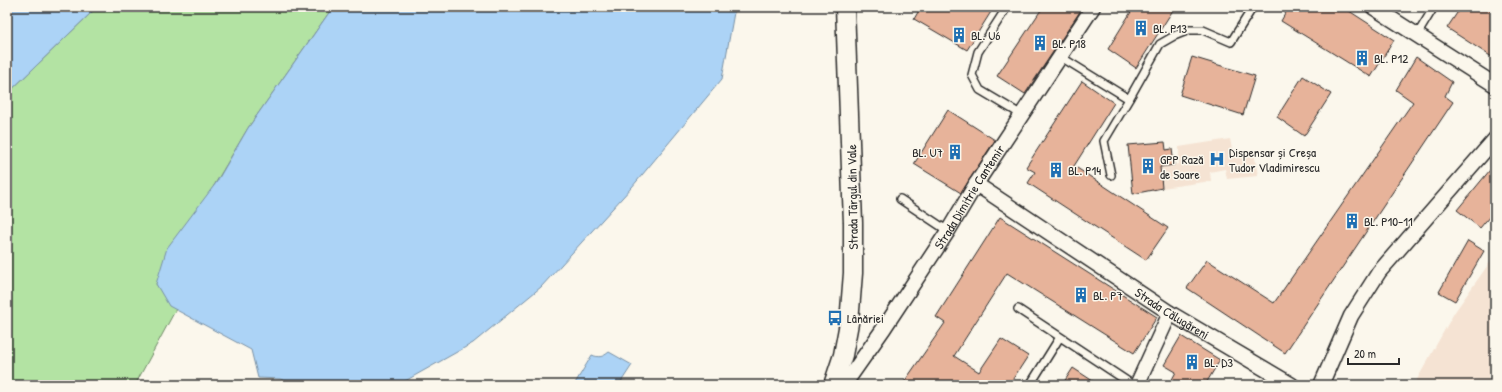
<svg xmlns="http://www.w3.org/2000/svg" width="1502" height="392" viewBox="0 0 1502 392" font-family="'Patrick Hand',sans-serif">
<style>
.built{fill:#f5e3d3}
.green{fill:#b3e3a3;stroke:#6f8767}
.water{fill:#acd3f6;stroke:#7890a5}
.building{fill:#e7b39a;stroke:#2b2b2b}
.lines{fill:none;stroke-linecap:round;stroke-linejoin:round}
.service-casing{stroke:#2b2b2b;stroke-width:10}
.minor-casing{stroke:#2b2b2b;stroke-width:17}
.tertiary-casing{stroke:#2b2b2b;stroke-width:21}
.service{stroke:#fbf7ec;stroke-width:7}
.minor{stroke:#fbf7ec;stroke-width:14}
.tertiary{stroke:#fbf7ec;stroke-width:18}
.labels{text-anchor:middle;stroke-width:3;stroke-linejoin:round;paint-order:stroke}
.poi-label{font-size:13px;fill:#2b2b2b;stroke:#fbf7ec;text-anchor:start}
.street-label{font-size:13px;fill:#2b2b2b;stroke:#fbf7ec}
</style>
<rect width="100%" height="100%" fill="#fbf7ec"/>
<filter id="ink" filterUnits="userSpaceOnUse"><feTurbulence type="fractalNoise" baseFrequency=".025" numOctaves="2"/><feDisplacementMap in="SourceGraphic" scale="8" xChannelSelector="R" yChannelSelector="G"/><feConvolveMatrix kernelMatrix="1 2 1 2 8 2 1 2 1" color-interpolation-filters="sRGB"/></filter>
<g filter="url(#ink)">
<path class="built" d="M1230,139L1233,154L1254,152L1258,176L1227,179L1225,169L1210,172L1211,181L1162,188L1160,167L1179,164V147Z
M1495,255V385H1414L1454,313Z"/>
<path class="green" d="M97,7H333L248,128L156,284L176,309L135,385H7V94Z"/>
<path class="water" d="M7,7H97L7,94Z
M333,7H735L722,79L632,187L541,287L473,343L398,385H297L280,379L258,378L251,350L169,306L156,284L167,248L216,183L248,128Z
M609,352L632,365L619,385H574L592,355C599,358 603,357 609,352Z"/>
<path class="building" d="M921,7H994L967,50L914,19Z
M1043,7H1083L1025,94L997,76Z
M1134,7H1175L1136,68L1108,49Z
M1289,7H1343L1394,40L1371,77L1281,21Z
M1461,7H1495V59L1447,28Z
M1192,57L1255,76L1243,115L1180,95Z
M1416,57L1452,82L1445,96L1453,102L1285,353L1187,288L1207,260L1274,303L1413,102L1396,90Z
M1303,76L1331,94L1304,136L1277,117Z
M1082,81L1114,103L1074,166L1168,228L1146,260L1028,183L1035,172L1026,167Z
M948,110L995,140L961,193L914,164Z
M1165,142L1166,150L1172,149L1174,165L1160,167L1162,188L1133,194L1128,145Z
M1495,164V210L1480,228L1457,210Z
M1000,217L1157,317L1134,353L1007,273L954,356L979,372L1001,339L1028,356L1009,385H902L945,323L936,317Z
M1468,241L1484,251L1455,301L1439,292Z
M1181,336L1220,360L1205,385H1169L1176,372L1164,365Z
M1073,368L1099,385H1062Z"/>
<g class="lines">
<defs>
<path id="service" d="M1007,7L978,52L972,75L980,90L1022,115
M1417,35L1434,7
M1061,57L1129,99L1104,141L1111,175
M1129,99L1160,44L1174,36L1189,30H1203L1231,42L1253,7
M900,199L948,231
M1018,309L1133,385
M1030,385L1060,337"/>
<g id="minor">
<path d="M1373,7L1495,85"/>
<path id="s1" d="M976,184L1170,313L1292,385"/>
<path id="s2" d="M844,385L884,328L948,231L976,184L1093,7"/>
<path d="M1137,385L1170,313"/>
<path d="M1321,385L1351,316L1379,272L1495,139"/>
</g>
<path id="tertiary" d="M833,385L843,355L849,323L853,273V223L845,7"/>
</defs>
<use href="#service" class="service-casing"/>
<use href="#minor" class="minor-casing"/>
<use href="#tertiary" class="tertiary-casing"/>
<use href="#service" class="service"/>
<use href="#minor" class="minor"/>
<use href="#tertiary" class="tertiary"/>
</g>
</g>
<defs>
<symbol id="building-bare" viewBox="-9 -9 18 18"><path d="M-4-6H4V6H1V3H-1V6H-4ZM-2.5-4.3h1.7v1.8h-1.7ZM.8-4.3h1.7v1.8H.8ZM-2.5-1h1.7V.8h-1.7ZM.8-1h1.7V.8H.8Z" fill="#1f6fb2" stroke="#fbf7ec" stroke-width="2.5" paint-order="stroke"/></symbol>
<symbol id="hospital-bare" viewBox="-9 -9 18 18"><path d="M-5-5h3v3.5h4V-5h3V5h-3V1.5h-4V5h-3Z" fill="#1f6fb2" stroke="#fbf7ec" stroke-width="2.5" paint-order="stroke"/></symbol>
<symbol id="bus-bare" viewBox="-9 -9 18 18"><path d="M-5-6H5V4H4V6H2V4H-2V6H-4V4H-5ZM-3.5-4V0h7V-4ZM-3.5 1.2v1.5H-2V1.2ZM2 1.2v1.5H3.5V1.2Z" fill="#1f6fb2" stroke="#fbf7ec" stroke-width="2.5" paint-order="stroke"/></symbol>
</defs>
<g fill-rule="evenodd">
<use href="#building-bare" x="1130" y="17" width="22" height="22"/>
<use href="#building-bare" x="948" y="24" width="22" height="22"/>
<use href="#building-bare" x="1029" y="32" width="22" height="22"/>
<use href="#building-bare" x="1351" y="47" width="22" height="22"/>
<use href="#building-bare" x="944" y="141" width="22" height="22"/>
<use href="#hospital-bare" x="1206" y="148" width="22" height="22"/>
<use href="#building-bare" x="1137" y="155" width="22" height="22"/>
<use href="#building-bare" x="1045" y="159" width="22" height="22"/>
<use href="#building-bare" x="1341" y="210" width="22" height="22"/>
<use href="#building-bare" x="1070" y="284" width="22" height="22"/>
<use href="#bus-bare" x="824" y="307" width="22" height="22"/>
<use href="#building-bare" x="1181" y="351" width="22" height="22"/>
</g>
<g class="labels">
<g class="poi-label">
<text x="1153" y="33">BL. P13</text>
<text x="971" y="40">BL. U6</text>
<text x="1052" y="48">BL. P18</text>
<text x="1374" y="63">BL. P12</text>
<text x="943" y="157" text-anchor="end">BL. U7</text>
<text x="1229" y="157">Dispensar și Creșa<tspan x="1229" dy="15">Tudor Vladimirescu</tspan></text>
<text x="1160" y="164">GPP Rază<tspan x="1160" dy="15">de Soare</tspan></text>
<text x="1068" y="175">BL. P14</text>
<text x="1364" y="226">BL. P10-11</text>
<text x="1093" y="300">BL. P7</text>
<text x="847" y="323">Lânăriei</text>
<text x="1204" y="367">BL. D3</text>
</g>
<g class="street-label">
<text dy="5" stroke="none"><textPath href="#s2" startOffset="226">Strada Dimitrie Cantemir</textPath></text>
<text transform="translate(852 197) rotate(-91)" y="5">Strada Târgul din Vale</text>
<text dy="5" stroke="none"><textPath href="#s1" startOffset="235">Strada Călugăreni</textPath></text>
</g>
</g>
<rect width="1502" height="392" fill="none" stroke="#fbf7ec" stroke-width="24"/>
<rect x="12" y="12" width="1478" height="368" fill="none" stroke="#2b2b2b" stroke-width="1.5" filter="url(#ink)"/>
<path d="M1348 358v6h51v-6" fill="none" stroke="#2b2b2b" stroke-width="2"/>
<text x="1354" y="358" font-size="12" fill="#2b2b2b" stroke="#fbf7ec" stroke-width="3" paint-order="stroke">20 m</text>
</svg>
